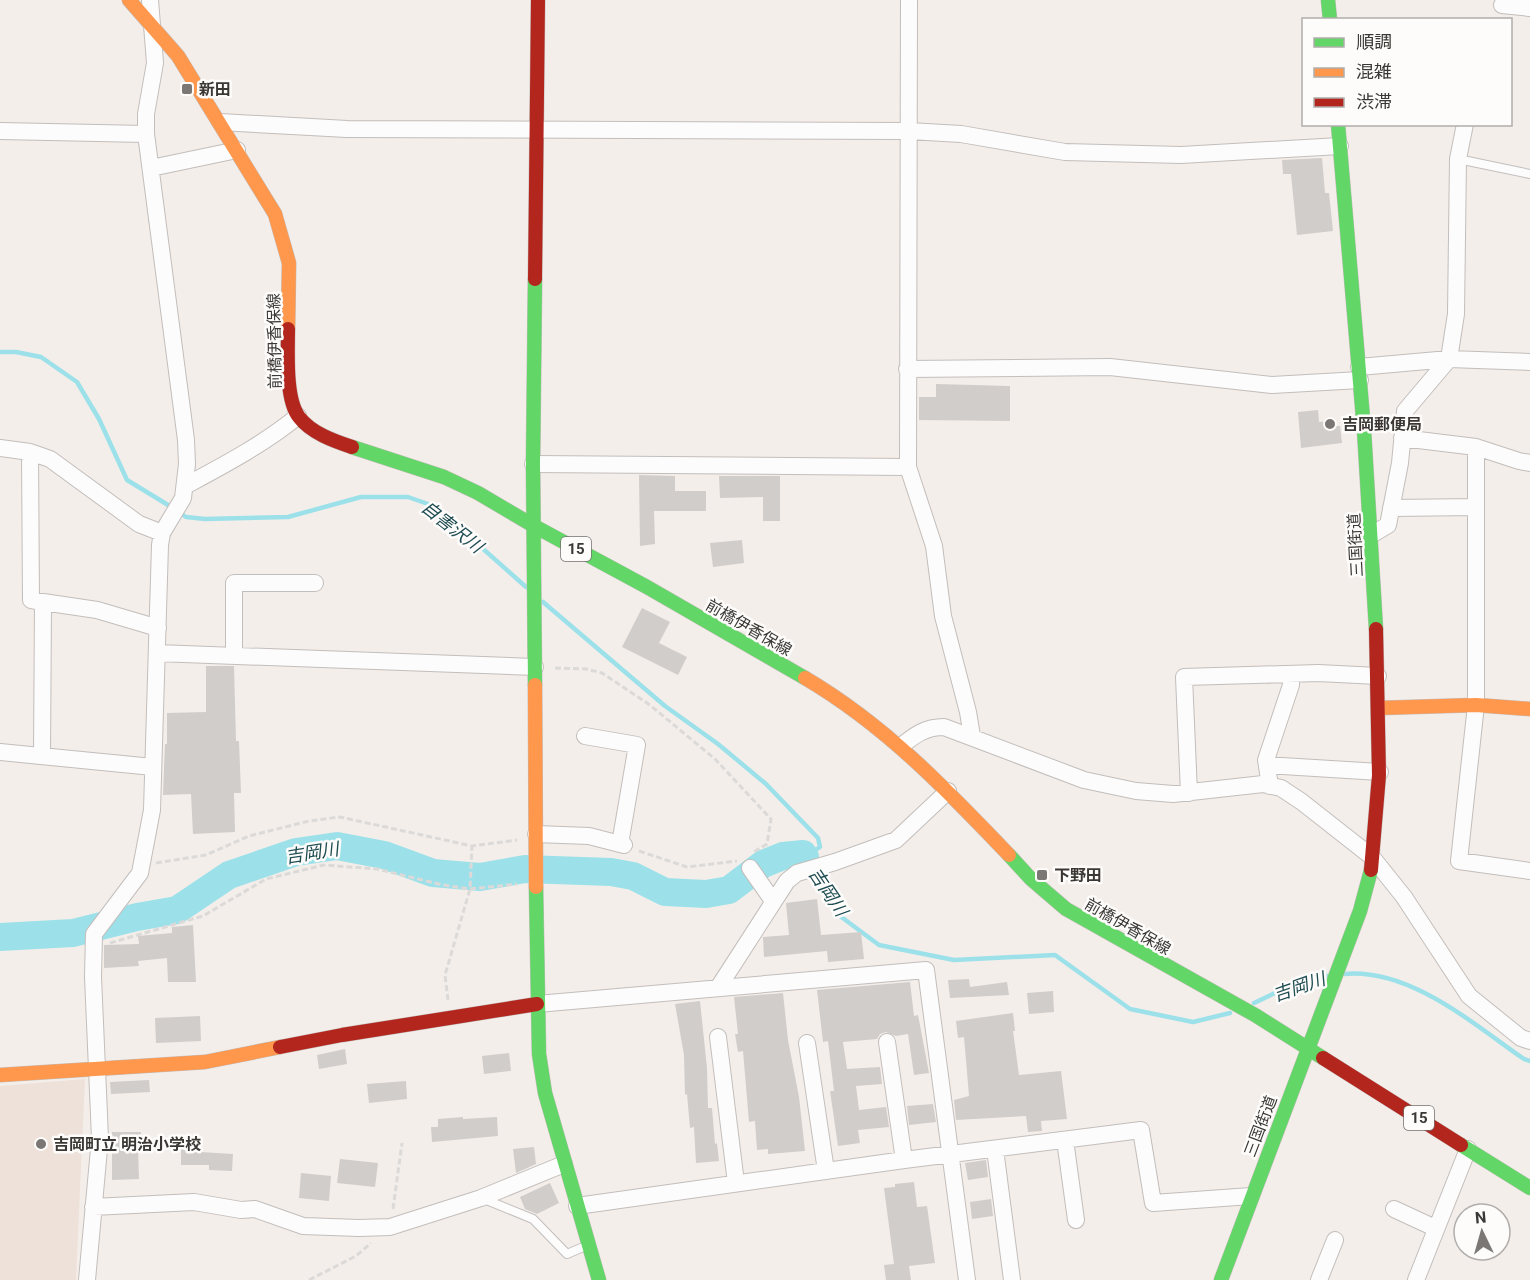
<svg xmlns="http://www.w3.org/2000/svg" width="1530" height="1280" viewBox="0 0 1530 1280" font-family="Roboto,'Noto Sans JP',sans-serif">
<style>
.built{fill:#eee1da}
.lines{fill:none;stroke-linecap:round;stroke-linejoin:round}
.stream{stroke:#9ce1e9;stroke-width:4.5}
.river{stroke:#9ce1e9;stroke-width:28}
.building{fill:#d1cdca}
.lane-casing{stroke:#c2bebb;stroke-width:10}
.street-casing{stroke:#c2bebb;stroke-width:18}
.fast-casing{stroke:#c2bebb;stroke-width:15}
.slow-casing{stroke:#c2bebb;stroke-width:15}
.jam-casing{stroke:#c2bebb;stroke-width:15}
.path{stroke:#dbdad8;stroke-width:3;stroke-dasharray:6 3;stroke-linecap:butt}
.lane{stroke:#fdfcfc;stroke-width:8}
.street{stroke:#fdfcfc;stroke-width:16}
.fast{stroke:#63d668;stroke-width:14}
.slow{stroke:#ff974d;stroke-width:14}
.jam{stroke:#b3261e;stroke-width:14}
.poi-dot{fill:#7b7774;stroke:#fefcfb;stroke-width:2}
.labels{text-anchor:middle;stroke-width:5;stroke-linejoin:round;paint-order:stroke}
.shield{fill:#fefcfb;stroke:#757270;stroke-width:1.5}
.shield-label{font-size:15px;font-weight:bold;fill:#3a3734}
.poi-label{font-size:16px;font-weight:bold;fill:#3a3734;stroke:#fefcfb;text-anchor:start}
.street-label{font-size:16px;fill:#3a3734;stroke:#fefcfb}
.water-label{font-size:18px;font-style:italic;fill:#1c4b50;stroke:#fefcfb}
</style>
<rect width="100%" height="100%" fill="#f4eeea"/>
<path class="built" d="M85,1079L76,1280H0V1086Z"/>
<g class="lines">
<path class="stream" d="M0,352H16L41,357L77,382L99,419L127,480L173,508
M180,513L186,517L205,519L288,517L361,497H408L428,504L455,524L526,587
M543,602L665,706L718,744L766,784L818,838L820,847L805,857L810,865
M814,873L826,896L840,916L879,945L954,960L1055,955L1130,1009L1193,1022L1230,1013
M1344,974C1410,968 1473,1024 1524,1059L1530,1061
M1254,1003L1275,993L1293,990L1320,977L1327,976"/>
<path class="river" d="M0,937L73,933L137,917L177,910L229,875L296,852L337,846L384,855L433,873L480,877L525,869L611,872L633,876L665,892L706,894L729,890L763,864L783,856L803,854L805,857"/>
</g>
<path class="building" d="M1322,158L1325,193H1329L1333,231L1297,235L1291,174H1283L1282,160Z
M936,384L1010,386V421L919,420V397H936Z
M1318,410L1319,422L1333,421L1334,426H1340L1342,443L1301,448L1298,412Z
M639,475L675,476V491H706V511H654L655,544L640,546Z
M719,476H780V521H763V497L720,498Z
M742,540L744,563L713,567L710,543Z
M642,608L670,622L659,643L687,657L678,675L622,647Z
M206,666H234L236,741H239L241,793H234L235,832L193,834L191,794L163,795L165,744H167V713L206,712Z
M817,899L821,935L861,932L864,959L828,962L827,951L764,957L763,937L789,935L786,903Z
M193,925L196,982H168L167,958L138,961L139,966L104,968V945L139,944L138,936L172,933V927Z
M969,979L970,987L1007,982L1009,995L950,998L948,980Z
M910,982L914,1016L918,1015L929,1073L914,1075L908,1034L896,1036L886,1032L880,1034L877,1039L843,1042L847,1069L880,1067L882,1084L856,1086L859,1110L886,1107L889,1127L858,1130L860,1143L838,1146L830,1091H834L828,1041L823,1042L817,990Z
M1053,991L1054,1012L1029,1014L1027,993Z
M783,993L788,1040L799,1097L805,1151L768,1154V1149L757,1150L755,1121L749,1122L743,1051L738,1052L735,1034H738L734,997Z
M700,1001L707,1068L708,1108H712L715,1144L717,1143L719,1161L696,1163L694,1127L690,1128L687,1094L685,1095L684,1055L675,1004Z
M1013,1013L1015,1031H1013L1019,1075L1061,1071L1067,1119L1041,1121L1042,1131L1028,1132L1026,1116L956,1120L954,1100L969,1096L964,1037L958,1038L956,1021Z
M200,1016L201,1041L156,1043L155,1018Z
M345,1049L347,1064L319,1069L317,1055Z
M509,1053L511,1071L484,1074L482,1056Z
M149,1080L150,1092L111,1094L110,1082Z
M406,1081L407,1099L369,1103L367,1084Z
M933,1104L936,1122L909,1125L907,1106Z
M463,1117V1119L497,1117L498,1136L432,1142L431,1127H438V1119Z
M112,1132H141V1146H138L139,1179L112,1180Z
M181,1139H201L200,1152L233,1154L232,1171L209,1170V1165H181Z
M534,1147L536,1164L516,1173L513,1149Z
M340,1159L378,1163L375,1187L337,1183Z
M986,1160L988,1177L968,1180L965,1163Z
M301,1173L331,1176L329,1201L299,1198Z
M914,1182L917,1207L927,1206L935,1263L909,1266L911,1280H886L884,1265L894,1264L884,1188L895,1187V1184Z
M550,1183L559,1203L537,1214L525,1209L520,1197Z
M991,1199L993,1216L972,1219L970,1202Z"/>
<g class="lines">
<defs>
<path id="lane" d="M1458,159L1530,174
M484,1199L533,1219L567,1254L588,1245"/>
<path id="street" d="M909,0L908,467L934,546L943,616L968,712L972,736
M1502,5L1530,8
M220,122L347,129L909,131L961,134L1065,152L1181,155L1340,146
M0,131L146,134
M151,168L237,150
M1359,367L1449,359L1530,362
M907,369L1110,367L1272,385L1360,380
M1402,438L1476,447L1519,461L1530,463
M1476,447V705L1459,861L1530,871
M0,448L30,452L50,459L139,524L162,533
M30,452L31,600L43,602
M533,464L908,467
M185,486C224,465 264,444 298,416
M1391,508L1476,507
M1371,535L1388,525L1400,463L1405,411L1449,359L1456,314L1458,159L1465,124
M157,653L535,667
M234,656V583H315
M585,736L637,745L620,844
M901,746C915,735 925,727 944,727L1084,780L1136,791L1173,794L1263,784L1281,788L1302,802L1372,857L1404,897L1469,996L1521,1038L1530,1041
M0,752L153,767
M42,756L43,602L97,610L158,628
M1267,765L1380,772
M1270,786L1266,760L1291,685V674
M1189,793L1184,677L1318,673L1378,676
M536,834L589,836L624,845
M750,868L773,901
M718,988L787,881L797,873L835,862L896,840L948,791
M537,1004L926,970L967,1280
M718,1037L736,1183
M887,1042L904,1160
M807,1043L826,1171
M1065,1140L1076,1220
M995,1149L1012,1280
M577,1206L904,1160L1141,1130L1153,1203L1251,1196
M93,1207L194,1202L241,1210L255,1209L303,1226L359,1228L390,1227L481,1198L564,1164
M1394,1209L1435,1228
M87,1280L100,1138L93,977L94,934L140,873L152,810L160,545L162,533L183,498L187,464L186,440L146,134V114L155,63L150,0
M1319,1280L1335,1240
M1416,1280L1468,1149"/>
<path id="fast" d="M1328,0L1330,20
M1338,124L1364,430L1376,629
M352,447L444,477L478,493L534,526L647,587L805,678
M535,685L533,464L535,279
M1009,855L1031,879L1066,909L1255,1015L1323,1058
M536,887L539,1054L545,1093L599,1280
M1461,1145L1530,1188
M1221,1280L1360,911L1371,870"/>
<path id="slow" d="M129,0L178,56L275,214L289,263L288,329
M805,678C885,725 946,789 1009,855
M535,685L536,887
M1379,708L1476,705L1530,709
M0,1075L205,1062L280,1047"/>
<path id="jam" d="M535,279L538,0
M288,329C288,352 285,399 299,417C311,433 334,441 352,447
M1371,870L1379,775L1376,629
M280,1047L342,1035L537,1004
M1323,1058L1461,1145"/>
</defs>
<use href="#lane" class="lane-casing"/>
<use href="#street" class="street-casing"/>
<use href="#fast" class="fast-casing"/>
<use href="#slow" class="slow-casing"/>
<use href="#jam" class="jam-casing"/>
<path class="path" d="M555,668L586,669L602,673L650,705L715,759L771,819L767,844L752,853
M639,851L687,867L737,861
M156,863L206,855L249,836L309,821L340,817L472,846L517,840
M110,943L203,916L266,879L324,865L377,869L443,885L470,889L517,884
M448,1000L445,975L470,889L472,846
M393,1209L402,1143
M309,1280L356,1256L371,1243"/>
<use href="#lane" class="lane"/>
<use href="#street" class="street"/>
<use href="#fast" class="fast"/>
<use href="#slow" class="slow"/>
<use href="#jam" class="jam"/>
</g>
<g class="poi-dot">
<rect x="181" y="83" width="12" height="12" rx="3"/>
<circle cx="1330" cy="424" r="6"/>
<rect x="1036" y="869" width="12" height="12" rx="3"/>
<circle cx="41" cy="1144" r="6"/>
</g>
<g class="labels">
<g class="shield">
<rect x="561" y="537" width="30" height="24" rx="4.5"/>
<rect x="1404" y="1106" width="30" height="24" rx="4.5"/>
</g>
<g class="shield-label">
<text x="576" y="554">15</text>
<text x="1419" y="1123">15</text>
</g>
<g class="poi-label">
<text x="199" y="95">新田</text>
<text x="1342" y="430">吉岡郵便局</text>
<text x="1054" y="881">下野田</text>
<text x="53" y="1150">吉岡町立 明治小学校</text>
</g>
<g class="street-label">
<text transform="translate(274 341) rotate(-91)" y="6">前橋伊香保線</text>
<text transform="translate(1355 545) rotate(-93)" y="6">三国街道</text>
<text transform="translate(749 627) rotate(30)" y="6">前橋伊香保線</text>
<text transform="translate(1128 926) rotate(30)" y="6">前橋伊香保線</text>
<text transform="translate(1260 1126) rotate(-69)" y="6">三国街道</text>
</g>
<g class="water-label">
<text transform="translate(452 527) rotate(38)" y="6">自害沢川</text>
<text transform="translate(312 853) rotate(-9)" y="6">吉岡川</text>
<text transform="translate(828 892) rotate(56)" y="6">吉岡川</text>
<text transform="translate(1299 987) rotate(-19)" y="6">吉岡川</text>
</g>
</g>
<rect x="1302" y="18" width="210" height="108" fill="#fefcfb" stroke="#b0adab" stroke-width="1.5"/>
<rect x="1314" y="38" width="30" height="9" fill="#63d668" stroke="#b0adab" stroke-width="1.5"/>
<text x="1356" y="48" font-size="18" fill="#3a3734">順調</text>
<rect x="1314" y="68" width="30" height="9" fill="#ff974d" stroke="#b0adab" stroke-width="1.5"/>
<text x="1356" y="78" font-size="18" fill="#3a3734">混雑</text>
<rect x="1314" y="98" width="30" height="9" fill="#b3261e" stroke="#b0adab" stroke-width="1.5"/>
<text x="1356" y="108" font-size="18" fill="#3a3734">渋滞</text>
<g transform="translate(1482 1232) rotate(355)"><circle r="28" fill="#fefcfb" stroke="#b0adab" stroke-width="1.5"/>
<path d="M0-4.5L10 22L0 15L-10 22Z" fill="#7b7774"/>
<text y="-9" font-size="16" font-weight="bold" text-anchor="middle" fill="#3a3734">N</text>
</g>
</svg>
